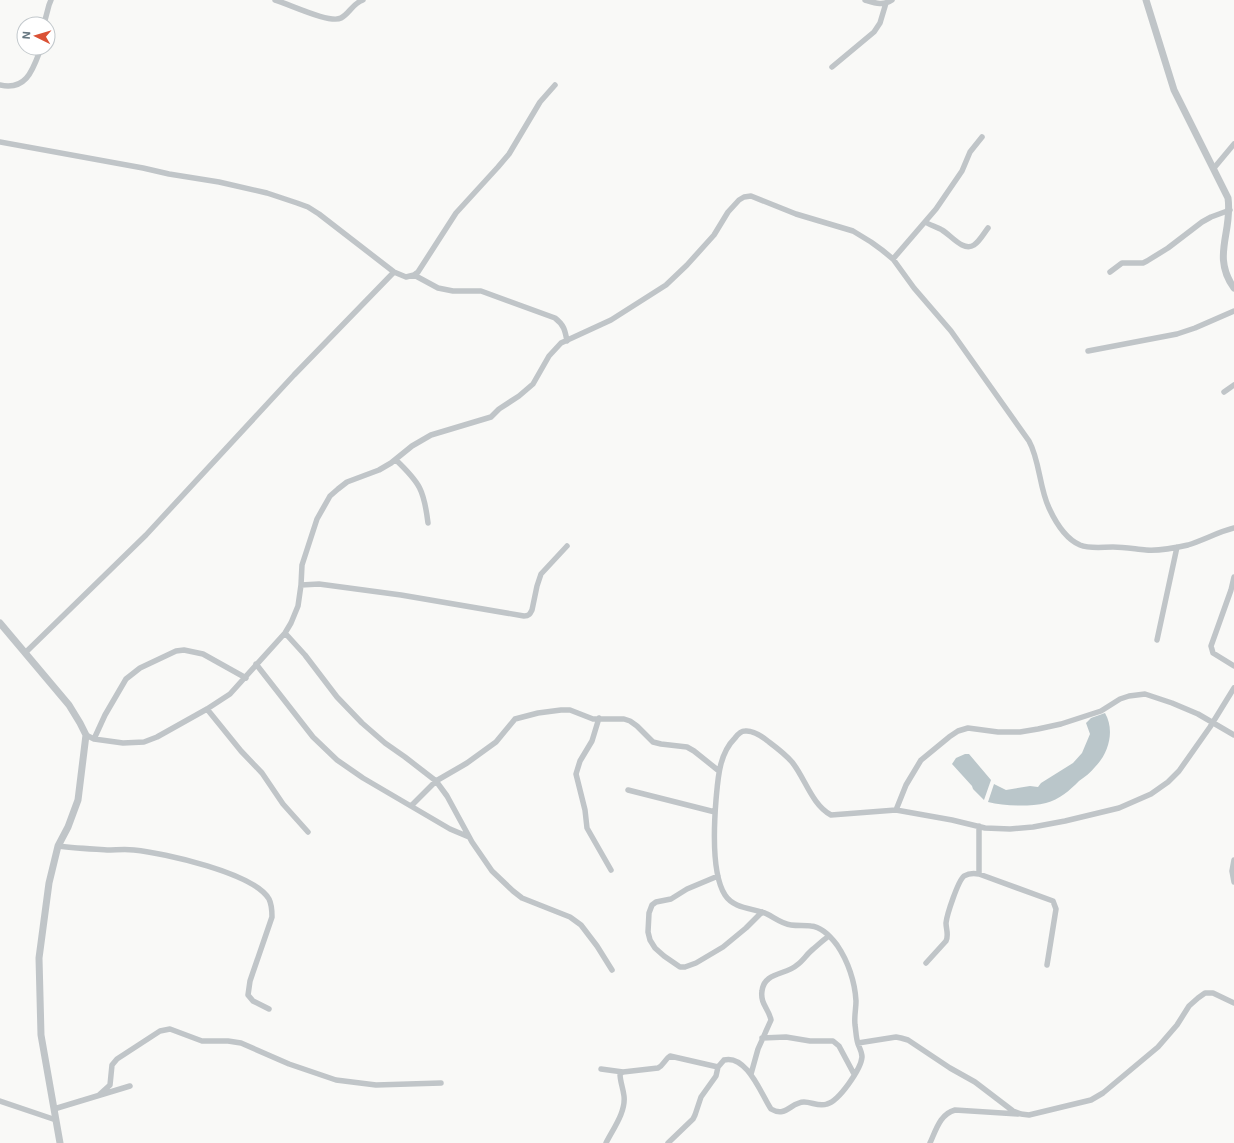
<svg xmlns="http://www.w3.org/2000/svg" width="1234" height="1143" viewBox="0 0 1234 1143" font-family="'Exo 2',sans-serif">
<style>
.water{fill:#bac6ca}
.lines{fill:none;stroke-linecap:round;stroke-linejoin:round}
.minor{stroke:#c0c5c8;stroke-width:5.5}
.tertiary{stroke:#c0c5c8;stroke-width:7}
</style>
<rect width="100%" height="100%" fill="#f9f9f7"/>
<path class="water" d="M1105,713C1115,730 1109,753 1095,767C1091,772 1085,777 1079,781C1070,790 1059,800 1046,803C1029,807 1004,806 988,802L994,784L1006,790L1030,786L1038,787L1041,783L1073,763L1082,753L1090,734L1086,723L1091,718Z
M965,754H969L991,780L984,800L973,789L972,786L952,764L956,758Z"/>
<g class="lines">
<path class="minor" d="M275,0C289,4 330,24 341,18C350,13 352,4 363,0
M865,0C875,3 883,6 892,0
M44,24L49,5L51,0
M832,67L874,32L880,23L886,3
M0,85C27,91 33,69 41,48
M0,142L143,168L169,174L219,182L267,193L297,203L308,207L319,214L394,272L406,277L414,275L418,272L456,213L498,167L509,154L540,102L555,85
M1214,168L1234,144
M925,222C930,225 937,227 942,230C951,235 963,252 974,245C980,241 984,233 988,228
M893,259L936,209L962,171L970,152L982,137
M1110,272L1122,263H1143L1147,261L1168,248L1202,222L1211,217L1230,210
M414,275L438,288L453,291H481L555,318C564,325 565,330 567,341
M1088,351L1177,334L1195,328L1234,311
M1224,392L1234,385
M396,460C420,483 424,490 428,523
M1234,577L1231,590L1211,646L1213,653L1234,666
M301,585L319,584L401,595L524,616C529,616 530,614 532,610L537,586L541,574L567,546
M285,633L305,655L337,697L362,723L385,743L405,757L436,781L447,796L472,842L492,871L513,891L522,898L570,917L581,925L597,946L612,970
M1157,640L1177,547
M25,653L146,535L294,375L394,272
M256,664L313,737L337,760L363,778L450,829L469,837
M207,709L241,751L262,773L283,804L308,832
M599,718L592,741L580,761L576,774L585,810L587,828L611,870
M86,735L94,739L123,743L144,742L157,737L207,709L230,694L285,633L291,623L298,606L301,585L302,565L317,519L330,496L338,489L347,482L379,470L391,463L412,446L431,435L491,417L499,409L519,396L533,384L549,356L561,343L611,320L666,285L687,265L714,235L728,212L739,200L744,197L751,196L796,214L853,231L871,242L882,250L893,259L914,288L951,331L1029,441C1040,461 1039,487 1049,508C1055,521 1066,539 1080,545C1090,549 1102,547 1113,547C1124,547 1135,549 1146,550C1160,551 1175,548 1188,545C1204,540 1218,532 1234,528
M94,739L105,715L126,679L140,668L176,651L184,650L203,654L246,678
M628,790L715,812
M411,806L436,781L467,763L496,742L515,719L538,713L561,710H570L593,719H624L630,721L637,726L653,742L661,744L687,747L694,751L719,771
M896,810L906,785L921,760L949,737L958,731L968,728L998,732H1020L1038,729L1061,724L1101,711L1120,699L1129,696L1145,694L1172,703L1198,714L1234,735
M979,826V874
M58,846C74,848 91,849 107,850C116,850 125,849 134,850C164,853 254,873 269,899C272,905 272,910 272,917L250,981L248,995L253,1001L269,1009
M1234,860L1232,871L1234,882
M718,876L687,889L671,899L656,902L652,905L649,913L648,932L650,940L655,948L664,956L680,967H685L696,963L723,947L746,928L762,912
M926,963L946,941C949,935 946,929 946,923C947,914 958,881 964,876C969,873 974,873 979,874L1053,901L1056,909L1047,965
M762,1038L786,1037L810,1041H833L839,1046L854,1074
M858,1043L896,1037L901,1038L908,1040L950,1068L975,1082L1013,1111L1021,1114L1029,1115L1091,1100L1103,1093L1158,1047L1177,1025L1189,1006L1198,998L1205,993H1213L1234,1003
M601,1069L623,1072
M751,1074L758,1049L771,1020C769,1009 760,1004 762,991C764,972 786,975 797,965C803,961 807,954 812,950C818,945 823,940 829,936
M99,1095L110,1085L112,1065L117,1059L160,1031L170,1029L202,1041H228L241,1043L289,1064L336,1080L376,1085L441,1083
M0,1101L56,1120
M54,1109L130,1086
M606,1143C613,1129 626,1112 624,1096C623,1088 620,1081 620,1074L623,1072L658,1068C664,1065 665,1059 670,1056L718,1067
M668,1143L693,1119L695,1115L701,1097L716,1076L718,1067L724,1060C747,1054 762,1096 771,1109C786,1118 791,1102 804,1102C812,1102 819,1107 827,1104C839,1101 861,1069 862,1057C862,1052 860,1049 858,1044C856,1038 856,1031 855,1025C854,1017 856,1009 856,1001C855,982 848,961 837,945C831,937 822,927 811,926C805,925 798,926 791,925C782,924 775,918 767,914C753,908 734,909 725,895C711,873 714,825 716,800C718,778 719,754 735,738C738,734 741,731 745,731C753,730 763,737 769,742C777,748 785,754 792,762C805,778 812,805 831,815L896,810L952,820L985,828L1010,829L1033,827L1065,821L1119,808L1151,794L1168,782L1179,771L1210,727L1234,688
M930,1143C936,1130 940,1114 955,1110L1018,1114"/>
<path class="tertiary" d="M1146,0L1174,90L1228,198C1233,232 1211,256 1234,288
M0,623L69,705L80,723L86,735L78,800L68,827L58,846L49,883L39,958L41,1035L60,1143"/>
</g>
<g transform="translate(36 36) rotate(275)"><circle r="19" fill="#ffffff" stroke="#c2c8cc"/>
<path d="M0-3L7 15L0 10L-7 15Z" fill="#da5135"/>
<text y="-6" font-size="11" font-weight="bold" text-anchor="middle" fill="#667680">N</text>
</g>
</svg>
